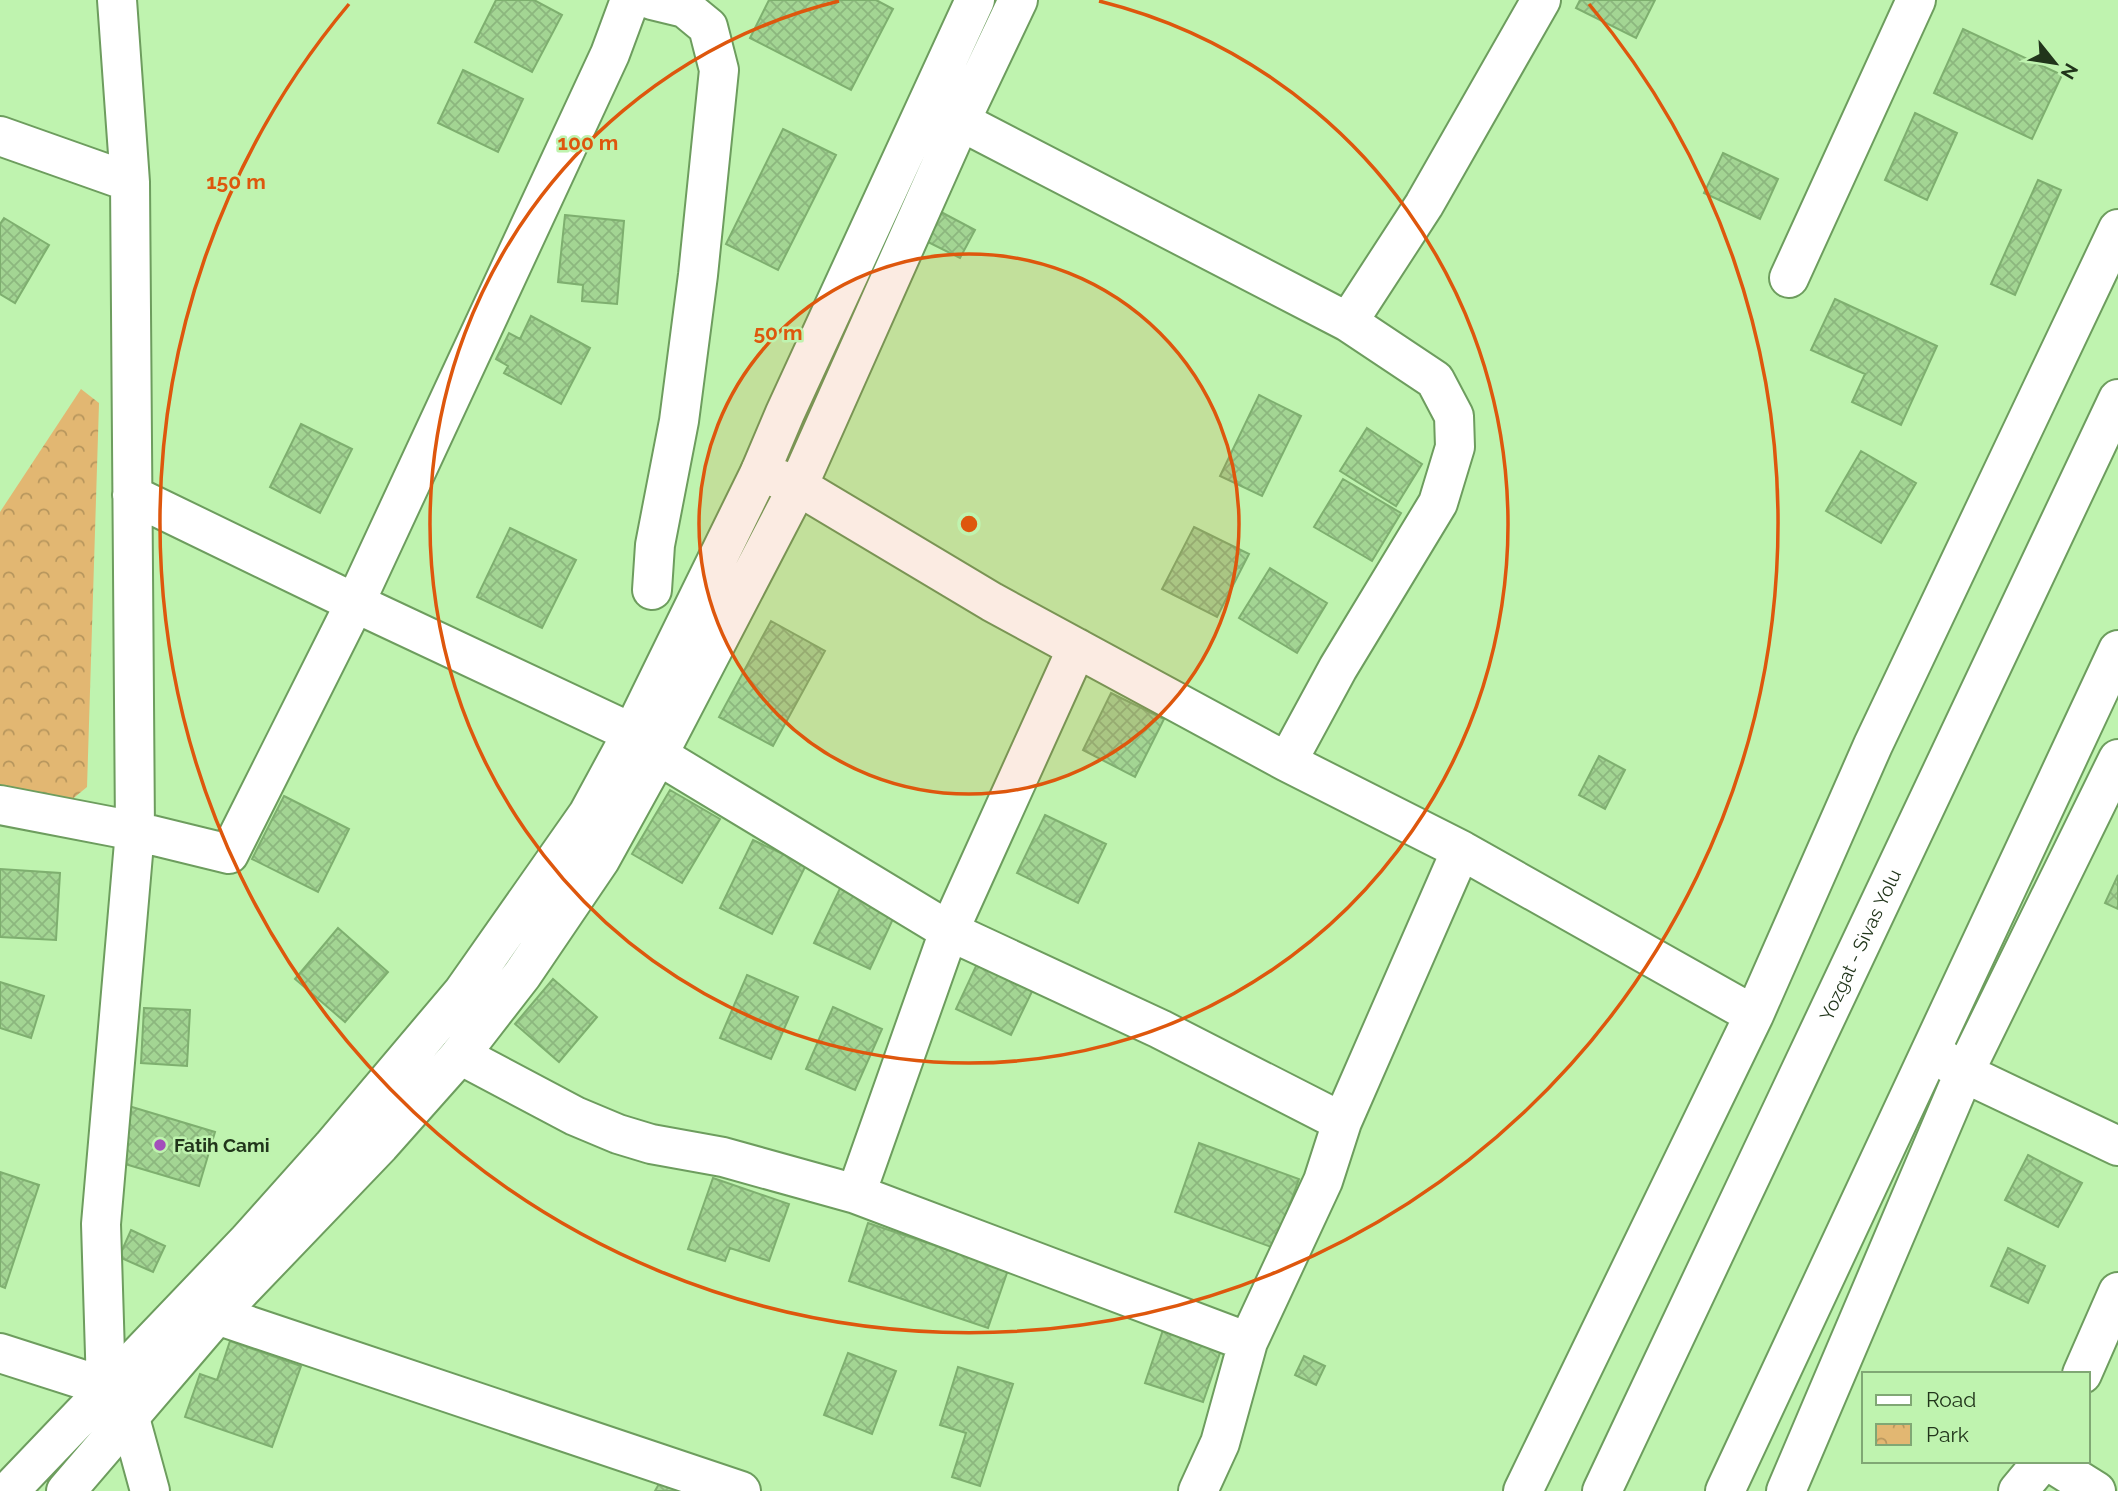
<svg xmlns="http://www.w3.org/2000/svg" width="2118" height="1491" viewBox="0 0 2118 1491" font-family="Raleway,sans-serif">
<style>
.park{fill:url(#park-crowns)}
.building{fill:url(#building-cross-hatch);stroke:#7eaf6f;stroke-width:2}
.lines{fill:none;stroke-linecap:round;stroke-linejoin:round}
.minor-casing{stroke:#6d9d5e;stroke-width:42}
.major-casing{stroke:#6d9d5e;stroke-width:42}
.highway-casing{stroke:#6d9d5e;stroke-width:42}
.minor{stroke:#fff;stroke-width:38}
.major{stroke:#fff;stroke-width:38}
.highway{stroke:#fff;stroke-width:38}
.ring{fill:none;stroke:#de570d;stroke-width:3.5}
.poi-dot{fill:#a34ebb;stroke:#bff3af;stroke-width:2.5}
.labels{text-anchor:middle;stroke-width:5;stroke-linejoin:round;paint-order:stroke}
.street-label{font-size:19px;fill:#21351b;stroke:#bff3af}
.poi-label{font-size:19px;font-weight:bold;fill:#21351b;stroke:#bff3af;text-anchor:start}
.centre{fill:#de570d;stroke:#bff3af;stroke-width:3.5}
.ring-label{font-size:21px;text-anchor:middle;font-weight:bold;fill:#de570d;stroke:#bff3af;stroke-width:5;stroke-linejoin:round;paint-order:stroke}
</style>
<defs>
<pattern id="park-crowns" width="20" height="18" patternUnits="userSpaceOnUse" patternTransform="scale(1.75)"><rect width="20" height="18" fill="#e2b772"/><path d="M2 6a3 3 0 1 1 6 0M12 15a3 3 0 1 1 6 0" fill="none" stroke="#b7965d"/></pattern>
<pattern id="building-cross-hatch" width="8" height="8" patternUnits="userSpaceOnUse" patternTransform="scale(1.75)"><rect width="8" height="8" fill="#a3d593"/><path d="M0 0l8 8M0 8l8-8" fill="none" stroke="#8cb77e"/></pattern>
</defs>
<rect width="100%" height="100%" fill="#bff3af"/>
<path class="park" d="M81,389L99,403L87,787L70,801L0,787V512Z"/>
<path class="building" d="M496,0H534L562,15L532,72L475,42Z
M769,0H876L893,9L851,90L750,38Z
M1580,0H1655L1636,38L1576,8Z
M1963,29L2062,75L2032,139L1934,93Z
M463,70L523,99L498,152L438,123Z
M1915,113L1957,133L1927,200L1885,180Z
M783,129L836,155L778,270L726,244Z
M1723,153L1778,179L1760,219L1704,193Z
M2038,180L2061,190L2015,295L1991,284Z
M941,212L975,230L960,258L926,241Z
M565,215L624,221L617,304L582,301L583,285L558,282Z
M4,218L49,245L15,303L0,294V224Z
M1835,299L1937,346L1901,425L1852,402L1865,374L1811,350Z
M531,316L590,348L561,404L504,373L508,366L496,359L509,333L520,339Z
M1259,395L1301,416L1262,496L1220,476Z
M301,424L352,449L320,513L270,487Z
M1367,428L1422,464L1396,506L1340,471Z
M1861,451L1916,483L1881,543L1826,511Z
M1343,479L1401,513L1372,561L1314,527Z
M1194,527L1249,554L1217,617L1162,589Z
M510,528L576,560L542,628L477,597Z
M1270,568L1327,603L1297,653L1239,618Z
M771,621L825,651L773,746L719,717Z
M1111,693L1164,719L1135,777L1083,750Z
M1599,756L1625,770L1605,809L1579,795Z
M670,790L720,819L682,883L632,854Z
M284,796L349,829L318,892L252,859Z
M1045,815L1106,844L1078,903L1017,873Z
M753,840L806,865L772,934L720,908Z
M0,869L60,873L56,940L0,937Z
M2118,875V909L2105,903Z
M843,882L898,908L870,969L814,943Z
M338,928L388,972L345,1022L295,979Z
M984,949L1040,975L1011,1035L956,1009Z
M747,975L798,997L771,1059L720,1038Z
M553,979L597,1017L559,1062L515,1024Z
M0,982L44,996L31,1038L0,1028Z
M833,1007L882,1029L855,1090L806,1069Z
M144,1008L190,1010L187,1066L141,1063Z
M122,1104L215,1132L199,1186L105,1158Z
M1199,1143L1299,1179L1274,1248L1175,1212Z
M2028,1155L2082,1183L2058,1227L2005,1200Z
M0,1172L39,1185L5,1288L0,1286Z
M713,1178L789,1204L769,1261L730,1248L725,1261L688,1249Z
M868,1223L1008,1270L988,1328L849,1281Z
M131,1230L165,1246L153,1272L119,1257Z
M2008,1248L2045,1266L2028,1303L1991,1286Z
M1164,1327L1222,1347L1203,1402L1145,1383Z
M230,1341L301,1366L272,1447L185,1417L200,1374L217,1380Z
M848,1353L896,1371L872,1434L824,1415Z
M1304,1356L1325,1366L1316,1385L1295,1375Z
M958,1367L1013,1384L980,1486L952,1477L966,1433L940,1425Z
M660,1482L679,1491H655Z"/>
<g class="lines">
<defs>
<path id="minor" d="M652,0L685,8L708,27L719,70L698,275L679,421L655,545L652,590
M931,106L1348,322L1435,380L1454,416L1455,447L1438,503L1338,668L1287,762
M0,136L130,182
M1789,278L1916,0
M1348,322L1424,205L1541,0
M760,472L798,486L992,602L1287,762L1461,850L1754,1015
M132,495L355,603L632,733L658,755L949,931L1160,1029L1342,1122
M0,805L135,831L229,854L355,603L610,54L630,0
M460,1055L575,1116L618,1134L651,1144L723,1157L856,1194L1248,1342
M1943,1059L1964,1073L2118,1146
M856,1194L949,931L1077,648
M217,1315L741,1491
M0,1353L106,1387L130,1418L150,1491
M2082,1374L2118,1292
M106,1387L101,1224L135,831L130,182L117,0
M2048,1461L2096,1491
M1198,1491L1220,1443L1248,1342L1323,1181L1342,1122L1461,850
M1523,1491L1754,1015L1873,745L2118,229
M1786,1491L1964,1073L2118,759
M2018,1491L2043,1461"/>
<path id="major" d="M9,1491L248,1241L332,1147L463,992L588,814L632,733L760,472L785,413L975,0
M66,1491L217,1315L380,1145L460,1055L522,975L600,860L658,755L798,486L961,120L1018,0"/>
<g id="highway">
<path id="s1" d="M1602,1491L2118,399"/>
<path d="M1725,1491L2118,650"/>
</g>
</defs>
<use href="#minor" class="minor-casing"/>
<use href="#major" class="major-casing"/>
<use href="#highway" class="highway-casing"/>
<use href="#minor" class="minor"/>
<use href="#major" class="major"/>
<use href="#highway" class="highway"/>
</g>
<circle cx="969" cy="524" r="270" fill="#de570d" fill-opacity=".12"/>
<g class="ring">
<circle cx="969" cy="524" r="270"/>
<path d="M1099 1A539 539 0 1 1 839 1"/>
<path d="M1589 4A809 809 0 1 1 349 4"/>
</g>
<circle class="poi-dot" cx="160" cy="1145" r="7"/>
<g class="labels">
<g class="street-label">
<text dy="7" stroke="none"><textPath href="#s1" startOffset="604">Yozgat - Sivas Yolu</textPath></text>
</g>
<g class="poi-label">
<text x="174" y="1152">Fatih Cami</text>
</g>
</g>
<circle cx="969" cy="524" r="10" class="centre"/>
<g class="ring-label">
<text x="588" y="150">100 m</text>
<text x="236" y="189">150 m</text>
<text x="778" y="340">50 m</text>
</g>
<rect x="1862" y="1372" width="228" height="91" fill="#bff3af" stroke="#80a774" stroke-width="2"/>
<rect x="1876" y="1395" width="35" height="10" fill="#ffffff" stroke="#80a774" stroke-width="2"/>
<text x="1926" y="1407" font-size="21" fill="#21351b">Road</text>
<rect x="1876" y="1424" width="35" height="21" fill="url(#park-crowns)" stroke="#80a774" stroke-width="2"/>
<text x="1926" y="1442" font-size="21" fill="#21351b">Park</text>
<g transform="translate(2055 63) rotate(120)" stroke="#bff3af" stroke-width="5" paint-order="stroke">
<path d="M0-5L12 26L0 18L-12 26Z" fill="#21351b"/>
<text y="-10" font-size="19" font-weight="bold" text-anchor="middle" fill="#21351b">N</text>
</g>
</svg>
